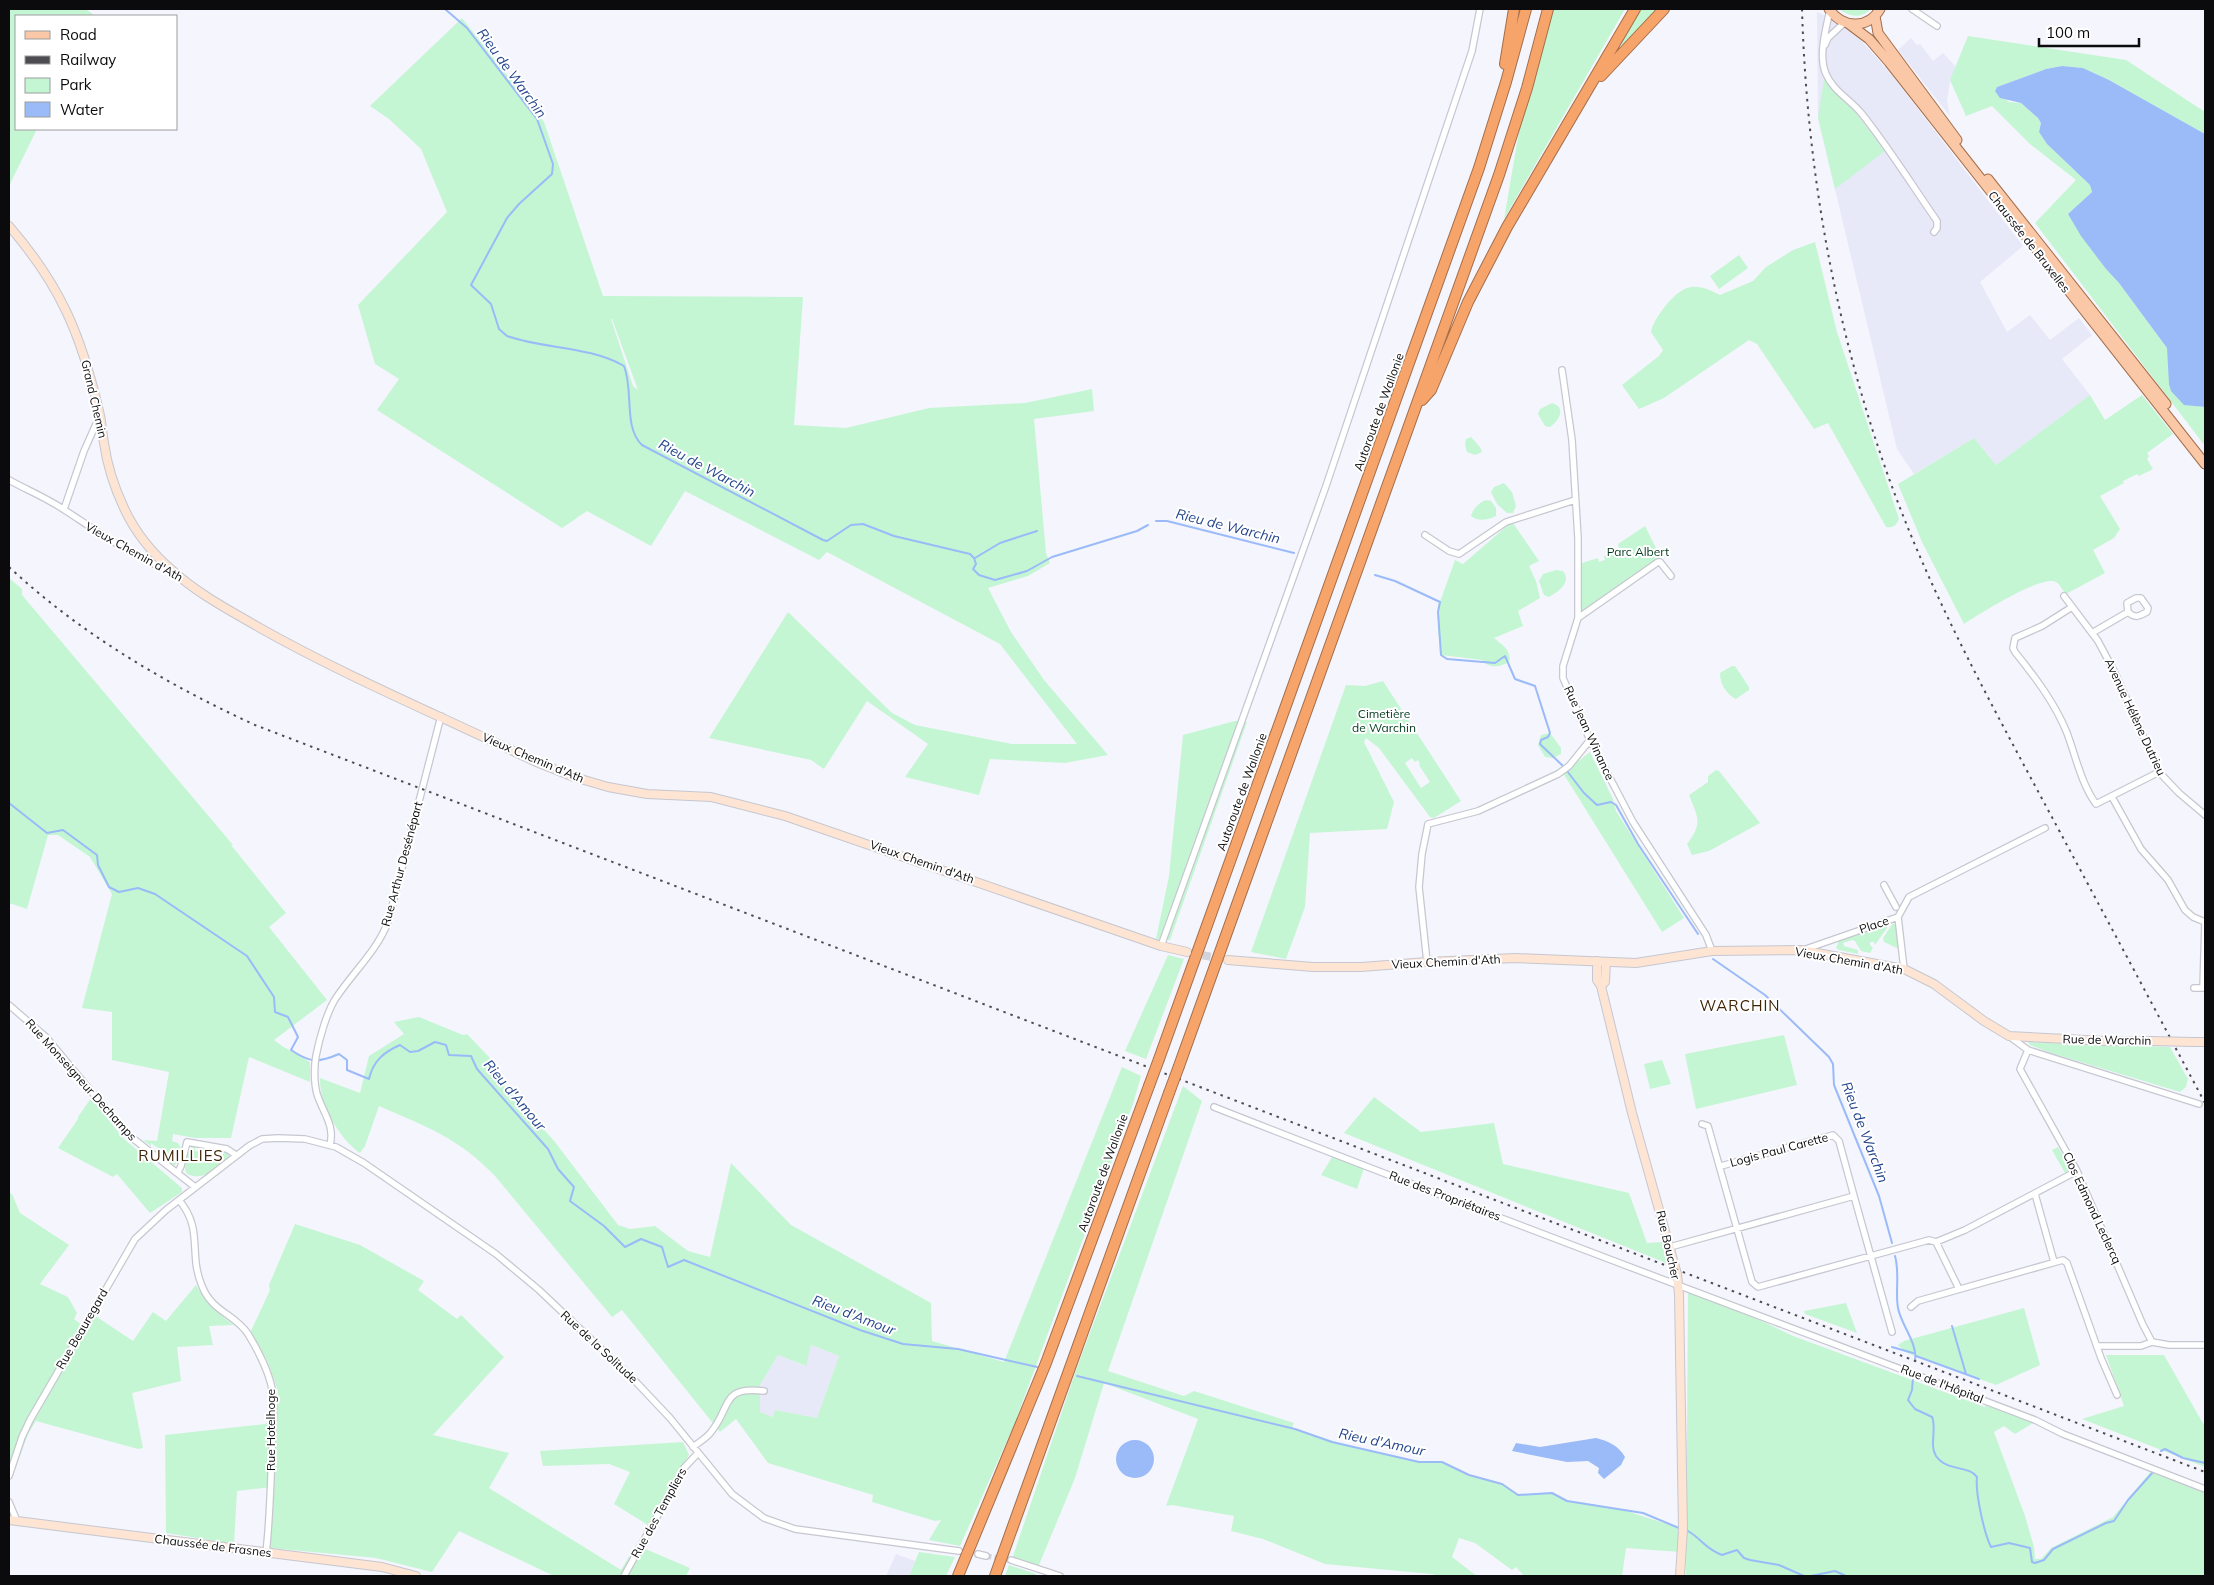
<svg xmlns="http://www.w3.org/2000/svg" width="2214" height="1585" viewBox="0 0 2214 1585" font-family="Mulish,sans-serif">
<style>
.built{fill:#e7e8f8}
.green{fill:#c5f6d3;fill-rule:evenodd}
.water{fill:#9abaf8}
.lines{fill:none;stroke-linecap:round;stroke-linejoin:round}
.stream{stroke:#9abaf8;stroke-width:2}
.street-tunnel{stroke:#d2d2da;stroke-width:5.5;stroke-dasharray:5.5 3;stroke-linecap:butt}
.secondary-tunnel{stroke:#d2d2da;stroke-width:8;stroke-dasharray:8 4;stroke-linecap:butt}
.street-casing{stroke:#c6c7d0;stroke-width:8}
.secondary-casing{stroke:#c6c7d0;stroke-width:10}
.primary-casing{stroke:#a46e4a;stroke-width:11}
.highway-casing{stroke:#a46e4a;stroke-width:12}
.street{stroke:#fff;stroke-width:5.5}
.secondary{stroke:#fde4d3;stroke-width:8}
.primary{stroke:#fac8a6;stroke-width:9}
.highway{stroke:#f7a46b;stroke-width:10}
.rail{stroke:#4c4c51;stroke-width:2;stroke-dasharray:2.5 5;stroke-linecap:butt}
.secondary-bridge-casing{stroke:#c6c7d0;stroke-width:10;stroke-linecap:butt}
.highway-bridge-casing{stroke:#a46e4a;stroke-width:12;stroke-linecap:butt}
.secondary-bridge{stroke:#fde4d3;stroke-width:8}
.highway-bridge{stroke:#f7a46b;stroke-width:10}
.labels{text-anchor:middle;stroke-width:4;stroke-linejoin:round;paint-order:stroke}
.street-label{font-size:12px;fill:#0b0b0e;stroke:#fff}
.park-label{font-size:12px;fill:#033a1d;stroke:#fff}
.water-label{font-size:14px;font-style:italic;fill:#24458d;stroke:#fff}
.quarter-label{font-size:15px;letter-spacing:1px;fill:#3f2305;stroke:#fff}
</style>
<rect width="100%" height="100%" fill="#f5f5fe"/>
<path class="built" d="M1817,12L1850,28L1891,74L2023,246L1980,282L2007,332L2030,315L2050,340L2079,318L2092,335L2062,359L2090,395L1996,465L1974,438L1914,474L1897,449L1818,118Z
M1911,38L1917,45L1920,44L1933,61L1943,53L1957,68L1950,80L1947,101L1950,116L1898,50Z
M811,1345L839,1356L817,1418L776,1410L773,1417L760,1412V1385L778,1355L805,1366Z
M896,1554L915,1561L909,1576H886Z"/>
<path class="green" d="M9,9H85L93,14L92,16H16V129H37L9,186Z
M1544,9H1625L1504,219L1517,143Z
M1636,9H1663L1631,43L1613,46Z
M1839,9H1871C1861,19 1849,17 1839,9Z
M462,18L544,122L603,296L803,297L794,425L846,428L929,408L1025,403L1092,389L1094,411L1034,419L1046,553L1050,563L1028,576L988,588L1011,632L1044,680L1108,755L1065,763L990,759L979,795L905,777L928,744L867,701L824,769L811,760L709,738L788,612L892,713L915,725L1012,744H1077L1000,644L827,552L819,560L685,491L651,546L587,511L562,528L377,410L399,379L375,364L358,305L447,212L421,149L389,119L370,106ZM611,319H612L638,390L633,386Z
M1968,36L2126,60L2205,112V134L2109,80L2083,68L2062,66L2046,69L1997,87L1995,91L2009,102L2021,103L2038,118L2041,123L2039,132L2047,144L2090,185L2092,192L2068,214L2106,269L2119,283L2167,348L2169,364L2199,407H2205V446L2035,223L2076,180L2030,144L1992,106L1966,116L1950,80Z
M1825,73L1885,151L1835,189L1818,118Z
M1815,242L1837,332L1899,519C1896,526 1893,528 1886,527L1828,423L1814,429L1757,344L1749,340L1664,398L1639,409L1622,385L1659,356L1663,350L1651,332C1653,319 1674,292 1687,288C1698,284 1711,290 1720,295L1753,281L1766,267L1793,250Z
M1739,255L1748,268L1719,289L1710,276Z
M2090,395L2105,420L2142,395L2173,434L2147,453L2149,456L2147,459L2153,469L2139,476L2137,474L2123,481L2124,483L2100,496L2120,529L2114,538L2093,550L2105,573L2066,594C2063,591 2060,584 2056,582C2042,574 1978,615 1964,624L1922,542L1898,484L1974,438L1996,465Z
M1552,403C1567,407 1559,421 1550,427L1545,426L1538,414L1540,409Z
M1471,437L1480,447L1482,452L1475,455L1467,452L1465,445L1466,439Z
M1504,483L1512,492L1516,506L1513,513H1507L1497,504L1491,492L1494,487Z
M1486,500L1491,501L1496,508V516C1488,520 1478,522 1471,516C1473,509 1478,503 1486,500Z
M1513,523L1539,561L1529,566L1536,581L1540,598L1518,611L1523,626L1494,638C1502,645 1512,650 1509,662C1500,667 1489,669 1482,660L1441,655L1438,630L1440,602L1455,560L1463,564L1508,525Z
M1645,526L1661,558L1581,612L1582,563L1598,558L1599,562L1605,560L1604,556L1619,548L1618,544Z
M1556,570L1563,571C1572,582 1559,591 1549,597L1544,595L1539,581L1543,574Z
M9,578L22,589V595L233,845H231L286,913L269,927L327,1000L274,1040L282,1046L310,1062V1082L249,1057L231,1138H195L173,1134L172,1141L178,1143L181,1148L178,1162L175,1165L171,1164L170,1156L151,1143V1146L143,1140L157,1141L169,1072L112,1060V1012L82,1008L112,894L90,857L58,835H48L27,909L9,903Z
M1732,666H1735L1749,687V690L1736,699C1726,694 1720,684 1720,673Z
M1383,681L1461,801L1434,818L1430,817L1379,748L1366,738L1364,742L1394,802L1387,829L1310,833L1305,907L1286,959L1251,952L1346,685L1365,686ZM1412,758L1415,762L1418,760L1420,764L1419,765L1430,782L1421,788L1405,763Z
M1235,721L1247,722L1170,940L1156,939L1169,876L1183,735Z
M1550,733L1561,748V754L1553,758L1545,757L1538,745L1541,735Z
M1590,752L1613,799L1616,811L1684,918L1662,932L1563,773Z
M1716,770L1719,771L1760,823L1709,851L1692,855L1687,844C1703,823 1698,818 1689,795L1708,782V776Z
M1886,923L1887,928L1875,945L1874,942H1870V945L1873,948L1870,953L1861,951L1855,941L1852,940L1843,943L1844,946L1858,950V954L1839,950L1836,948L1839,941Z
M1893,923L1897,927L1899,949L1884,942L1883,938Z
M1168,955L1184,959L1146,1059L1125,1051Z
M419,1017L463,1035L467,1034L490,1058L485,1064L555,1142L618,1225L630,1229L655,1226L688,1251L710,1257L731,1163L791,1225L931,1303L932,1341L1004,1362L1122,1067L1141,1076L1133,1104L1014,1425L960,1546L929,1540L941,1520L935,1521L872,1502L873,1495L768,1463L736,1419L720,1432L622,1310L612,1317L495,1176C459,1138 425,1126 379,1106L365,1146L360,1153C339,1138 319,1104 320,1078L360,1093L369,1056L404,1034L394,1022ZM811,1345L839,1356L817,1418L775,1410L773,1417L760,1412V1385L778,1355L806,1366Z
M1784,1035L1797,1085L1696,1109L1685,1054Z
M2028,1042L2170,1047L2188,1079L2186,1087L2180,1092L2051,1053L2030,1045Z
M1662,1060L1671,1084L1650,1089L1644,1064Z
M1183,1086L1202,1101L1108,1371L1184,1396L1194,1391L1294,1423L1292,1428L1346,1445L1419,1462H1442L1472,1476L1502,1484L1518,1495L1552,1493L1567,1501L1623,1510L1683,1529L1680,1552L1626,1548L1622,1576H1524L1516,1567L1512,1570L1475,1543L1459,1538L1452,1557L1477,1576H1439L1432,1574L1325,1564L1263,1539L1231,1531L1234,1516L1172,1505L1166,1506L1198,1419L1104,1383L1075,1478L1039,1565L1012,1559L1076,1370Z
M1374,1097L1421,1132L1494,1123L1503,1164L1629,1193L1647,1243L1663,1242L1671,1265L1344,1133Z
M91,1098L124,1139L182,1188V1192L150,1213L117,1174L113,1177L58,1148L78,1119V1117Z
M193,1146H195V1151L220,1155L227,1152L229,1156C220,1168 200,1183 186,1173L185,1168L189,1149Z
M2058,1147L2069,1166L2068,1171L2065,1173L2052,1150Z
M1334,1154L1366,1162L1357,1189L1321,1175Z
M9,1193L12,1194L20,1213L69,1245L40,1284L68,1297L77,1313L74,1319L86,1328L94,1315L133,1341L153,1312L166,1321L196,1285C206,1302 218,1314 234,1325L209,1326L213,1345L177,1347L181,1381L132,1393L143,1448L138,1449L36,1421L28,1434L14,1472L9,1471Z
M295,1224L360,1245L424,1281L418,1290L457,1319L461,1315L504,1357L433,1435L509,1453L489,1488L621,1570L636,1545L690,1568L686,1576H554L459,1531L432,1572L376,1558L270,1548L272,1487L237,1491L234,1544L166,1533L165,1435L265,1424L277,1417L278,1391L267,1360L250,1333L270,1290L269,1285Z
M1688,1291L1735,1308L1793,1336L1985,1407L1987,1404L2035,1422L2015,1434L2004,1426L1994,1432L2025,1516L2034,1547L2035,1559H2041L2051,1548L2113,1517L2152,1470L2205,1493V1576H1686Z
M1846,1303L1857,1333L1805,1314L1804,1311Z
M2024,1308L2040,1365L1996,1385L1907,1353L1898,1345L1904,1341Z
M2106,1355H2164L2205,1427V1467L2082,1419L2124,1406Z
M683,1442L689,1455L648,1525L614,1504L630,1472L609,1464L543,1466L540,1451Z
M919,1552L955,1557L946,1576H909Z
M1009,1565L1036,1574L1035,1576H1005Z"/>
<path class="water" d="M2062,66L2083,68L2109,80L2205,134V407L2184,405L2171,391L2169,384L2167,348L2119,283L2106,269L2081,236L2068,214L2092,192L2090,185L2047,144L2039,132L2041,123L2038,118L2021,103L2000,98L1995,91L1997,87L2046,69Z
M1596,1438C1608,1441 1618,1445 1625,1457L1621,1465L1604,1479L1598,1473L1599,1468L1588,1461L1567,1462L1512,1451L1516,1443L1540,1447Z
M1116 1459a19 19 0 1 1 38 0a19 19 0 1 1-38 0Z"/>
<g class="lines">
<path class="stream" d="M445,9L467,28L537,119L553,164L552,174L519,204L507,218L471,285L491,304L499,329L507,336C544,349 589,346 624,366C634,391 623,427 642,445L823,540L827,541L851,525L863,524L894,536L970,554L974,558L976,564L973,569L979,575L995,580L1027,571L1052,557L1137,531L1148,525
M1156,521H1167L1294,553
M975,558L1000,543L1037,531
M1375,575L1395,581L1440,602L1438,612L1441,655L1447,659L1495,663L1505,656L1515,679L1535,686L1550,733L1548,737L1541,740L1540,744L1564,767
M1567,771L1584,793L1597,805L1611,802L1616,805L1638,844L1698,934
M9,803L47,833L63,830L97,855L98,865L109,887L119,892L138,888L155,894L247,956L274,997L275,1012L288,1017L298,1037L291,1050C310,1063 318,1063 339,1054L347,1060V1070L369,1079C373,1061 384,1052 400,1045L410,1052L418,1051L435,1042L446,1045L449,1055L471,1056L477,1069L548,1149L558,1169L574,1187L570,1201L604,1226L625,1247L641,1239L662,1247L668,1267L684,1260L860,1330L903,1344L958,1349L1037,1367
M1713,959L1765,995L1829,1057L1833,1064L1834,1085L1879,1196L1892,1243
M1895,1256C1900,1274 1895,1291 1898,1308C1901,1325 1918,1343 1915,1361
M1952,1326L1966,1374
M1892,1347L1913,1353
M1916,1356L1979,1379
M1077,1376L1295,1429L1332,1442L1419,1462H1442L1469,1475L1502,1484L1518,1495L1552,1493L1567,1501L1643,1513L1679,1528
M1913,1378L1912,1390L1908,1400L1915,1409L1932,1417C1937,1429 1929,1445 1936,1456C1947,1472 1969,1465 1977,1477C1975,1492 1984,1533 1991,1547L2009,1543L2030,1548L2032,1562L2035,1563L2044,1560L2053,1549L2106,1523L2114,1521L2128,1500L2154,1471
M2161,1451L2165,1449L2183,1458L2205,1463
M1688,1531C1703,1540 1704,1548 1722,1555L1737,1550L1744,1558L1750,1560L1779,1565L1804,1576
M1811,1576L1835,1571L1846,1576"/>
<path class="street-tunnel" d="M986,1556L1011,1560"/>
<path class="secondary-tunnel" d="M1191,953L1228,960"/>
<defs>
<path id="street" d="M1912,9L1937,26
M1830,10C1826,28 1818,57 1826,74C1833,91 1851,100 1862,114C1889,148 1912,185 1937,221V228L1934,232
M1825,45L1828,38L1845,22
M1562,370L1572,440L1578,538V618L1563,666V678L1590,740L1633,822L1706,935L1712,951
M9,480C27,490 49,499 66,511C100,533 134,557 172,572
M64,509L84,451L100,415
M1425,535L1449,551L1459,554L1506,522L1575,500
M2064,596L2098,641L2115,673L2159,772L2179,793L2205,815
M2072,607L2042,626L2015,638L2013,648L2015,652C2035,677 2055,703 2067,733C2076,757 2081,783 2096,804L2159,772
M1578,618L1658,562H1660L1671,576
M2092,633L2128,612C2136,619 2139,616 2147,612L2148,608L2141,598H2136L2127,603L2128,612
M2112,797L2141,849L2168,880L2185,910L2193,917L2205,922
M1884,885L1896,907
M1898,917L1909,897L2045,828
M1161,946L1326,486L1472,51L1480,9
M1803,950L1898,917L1904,969
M1427,962L1419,887L1422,854L1428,824L1478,811L1558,774L1569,766L1590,740
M2194,988H2205
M2203,988L2205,922
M9,1005L46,1037L126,1133L195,1187
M2009,1036L2028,1050L2199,1104
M2028,1050L2020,1069L2077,1171L2143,1325L2152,1342
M1214,1107C1487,1215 1762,1316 2035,1420L2063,1434L2205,1489
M1702,1124L1708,1126L1752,1282L1758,1287L1929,1240L1936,1242L1965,1230L2077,1171
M330,1145C335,1125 323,1113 317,1094C314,1083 314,1067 316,1056C319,1040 327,1011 336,998C353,972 377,951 388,922L441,716
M1721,1166L1833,1135L1839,1141L1854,1196
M178,1172L181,1166L187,1142L227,1149L236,1155
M2035,1194L2054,1262
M179,1200C204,1230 188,1253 202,1286C212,1312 235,1314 248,1334C259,1352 270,1373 273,1394C275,1411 272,1429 272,1447C271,1482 270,1518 266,1553
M1936,1242L1959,1289
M1670,1247L1854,1196L1892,1332
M1911,1307L1918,1301L2063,1260L2067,1263L2101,1358L2117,1395
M2098,1346H2141L2152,1342L2169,1345H2205
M693,1447C699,1442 707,1438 711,1432C732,1407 720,1386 764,1391
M9,1476L22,1437L30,1420L135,1239L166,1210L249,1146L262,1139L278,1138L305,1139L336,1147L364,1163L496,1254L539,1290L637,1383L670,1418L732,1494L764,1518L795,1529L959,1551
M9,1502L17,1521
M978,1554L986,1556
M1011,1560L1060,1576
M624,1576L684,1468L698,1453"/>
<path id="secondary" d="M9,226C61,286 81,335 99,411C102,422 102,432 104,443C107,464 115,489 124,508C135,532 153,554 173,571C198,594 231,611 260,628C349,678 443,717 534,761L574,777L608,787L647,794L711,797L785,816L1161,946L1187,952
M1228,960L1313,967H1361L1427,962L1515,958L1636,963L1712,951L1801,950L1904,969L1934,984L1984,1021L2009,1036L2106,1041H2152
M1597,961V980L1601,986L1632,1113L1677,1274L1679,1295L1683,1529L1680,1576
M1601,986L1605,982L1606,962
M2193,1042H2205
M9,1520L382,1567L416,1576"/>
<path id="primary" d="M1829,9C1842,28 1868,30 1880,9
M1875,16L1878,33L1957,140
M1849,24L1869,39L1889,62L2205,464
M1988,179L2166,404"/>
<path id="highway" d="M1505,64L1514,9
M1601,76L1664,9
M1422,400L1431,390L1468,302L1507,227L1635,9
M1159,1059L1479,168L1506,82L1526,9
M1179,1066L1499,175L1527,88L1548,9
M958,1576L1046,1363L1149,1086
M995,1576L1169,1093"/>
</defs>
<use href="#street" class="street-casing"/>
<use href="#secondary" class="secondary-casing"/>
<use href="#primary" class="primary-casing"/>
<use href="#highway" class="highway-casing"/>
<use href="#street" class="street"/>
<use href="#secondary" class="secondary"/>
<use href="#primary" class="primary"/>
<use href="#highway" class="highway"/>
<path class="rail" d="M1802,9C1807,180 1839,352 1902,513C1940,610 1990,702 2040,795C2095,897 2150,1000 2205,1103
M9,567C81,634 166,684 255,725L2205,1472"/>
<defs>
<path id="secondary-bridge" d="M2152,1041L2193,1042"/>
<path id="highway-bridge" d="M1149,1086L1159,1059
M1169,1093L1179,1066"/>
</defs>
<use href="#secondary-bridge" class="secondary-bridge-casing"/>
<use href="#highway-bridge" class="highway-bridge-casing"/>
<use href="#secondary-bridge" class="secondary-bridge"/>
<use href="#highway-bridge" class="highway-bridge"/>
</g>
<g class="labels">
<g class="street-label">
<text transform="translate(2029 242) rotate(52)" y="4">Chaussée de Bruxelles</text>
<text transform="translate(94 399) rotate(77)" y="4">Grand Chemin</text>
<text transform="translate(1379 412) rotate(-70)" y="4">Autoroute de Wallonie</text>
<text transform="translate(134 552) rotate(29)" y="4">Vieux Chemin d'Ath</text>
<text transform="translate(2135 717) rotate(65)" y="4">Avenue Hélène Dutrieu</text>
<text transform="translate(1589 733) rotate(65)" y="4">Rue Jean Winance</text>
<text transform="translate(533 758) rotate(23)" y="4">Vieux Chemin d'Ath</text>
<text transform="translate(1242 792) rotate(-70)" y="4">Autoroute de Wallonie</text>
<text transform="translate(922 862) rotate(19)" y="4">Vieux Chemin d'Ath</text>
<text transform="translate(402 864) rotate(-75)" y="4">Rue Arthur Desénépart</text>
<text transform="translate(1874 925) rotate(-19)" y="4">Place</text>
<text transform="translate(1849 961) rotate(10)" y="4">Vieux Chemin d'Ath</text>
<text transform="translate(1446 962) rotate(-3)" y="4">Vieux Chemin d'Ath</text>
<text transform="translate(2107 1040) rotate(1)" y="4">Rue de Warchin</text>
<text transform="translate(81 1080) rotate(48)" y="4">Rue Monseigneur Dechamps</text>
<text transform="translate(1779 1150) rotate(-15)" y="4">Logis Paul Carette</text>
<text transform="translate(1103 1173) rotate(-70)" y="4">Autoroute de Wallonie</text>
<text transform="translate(1445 1196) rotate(21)" y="4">Rue des Propriétaires</text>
<text transform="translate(2092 1208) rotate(65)" y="4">Clos Edmond Leclercq</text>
<text transform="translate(1668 1245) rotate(77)" y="4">Rue Boucher</text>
<text transform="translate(82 1329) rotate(-60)" y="4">Rue Beauregard</text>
<text transform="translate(599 1347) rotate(43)" y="4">Rue de la Solitude</text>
<text transform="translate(1942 1384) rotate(21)" y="4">Rue de l'Hôpital</text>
<text transform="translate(271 1430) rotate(-90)" y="4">Rue Hotelhoge</text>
<text transform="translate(659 1513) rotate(-61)" y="4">Rue des Templiers</text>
<text transform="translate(213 1546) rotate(7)" y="4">Chaussée de Frasnes</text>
</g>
<g class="park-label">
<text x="1638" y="556">Parc Albert</text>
<text x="1384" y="718">Cimetière<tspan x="1384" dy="14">de Warchin</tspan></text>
</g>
<g class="water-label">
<text transform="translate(512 73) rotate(54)" y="5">Rieu de Warchin</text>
<text transform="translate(707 468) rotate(28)" y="5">Rieu de Warchin</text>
<text transform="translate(1228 526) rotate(14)" y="5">Rieu de Warchin</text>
<text transform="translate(515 1095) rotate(50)" y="5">Rieu d'Amour</text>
<text transform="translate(1865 1132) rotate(69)" y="5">Rieu de Warchin</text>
<text transform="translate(854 1315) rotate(21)" y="5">Rieu d'Amour</text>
<text transform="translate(1382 1442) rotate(12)" y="5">Rieu d'Amour</text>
</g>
<g class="quarter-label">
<text x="1740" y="1011">WARCHIN</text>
<text x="181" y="1161">RUMILLIES</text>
</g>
</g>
<rect width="2214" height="1585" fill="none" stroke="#0b0b0e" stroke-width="20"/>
<rect x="15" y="15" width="162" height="115" fill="#ffffff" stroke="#9d9d9f"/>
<rect x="25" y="31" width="25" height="8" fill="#fac8a6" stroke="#9d9d9f"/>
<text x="60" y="40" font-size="15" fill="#0b0b0e">Road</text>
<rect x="25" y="56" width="25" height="8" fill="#4c4c51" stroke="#9d9d9f"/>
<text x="60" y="65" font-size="15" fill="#0b0b0e">Railway</text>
<rect x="25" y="78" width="25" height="15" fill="#c5f6d3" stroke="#9d9d9f"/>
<text x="60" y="90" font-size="15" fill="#0b0b0e">Park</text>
<rect x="25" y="102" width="25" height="15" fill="#9abaf8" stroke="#9d9d9f"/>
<text x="60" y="115" font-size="15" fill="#0b0b0e">Water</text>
<path d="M2039 38v8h100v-8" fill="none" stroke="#0b0b0e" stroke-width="2.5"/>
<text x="2046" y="38" font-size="15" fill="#0b0b0e" stroke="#ffffff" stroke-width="4" paint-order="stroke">100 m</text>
</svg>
